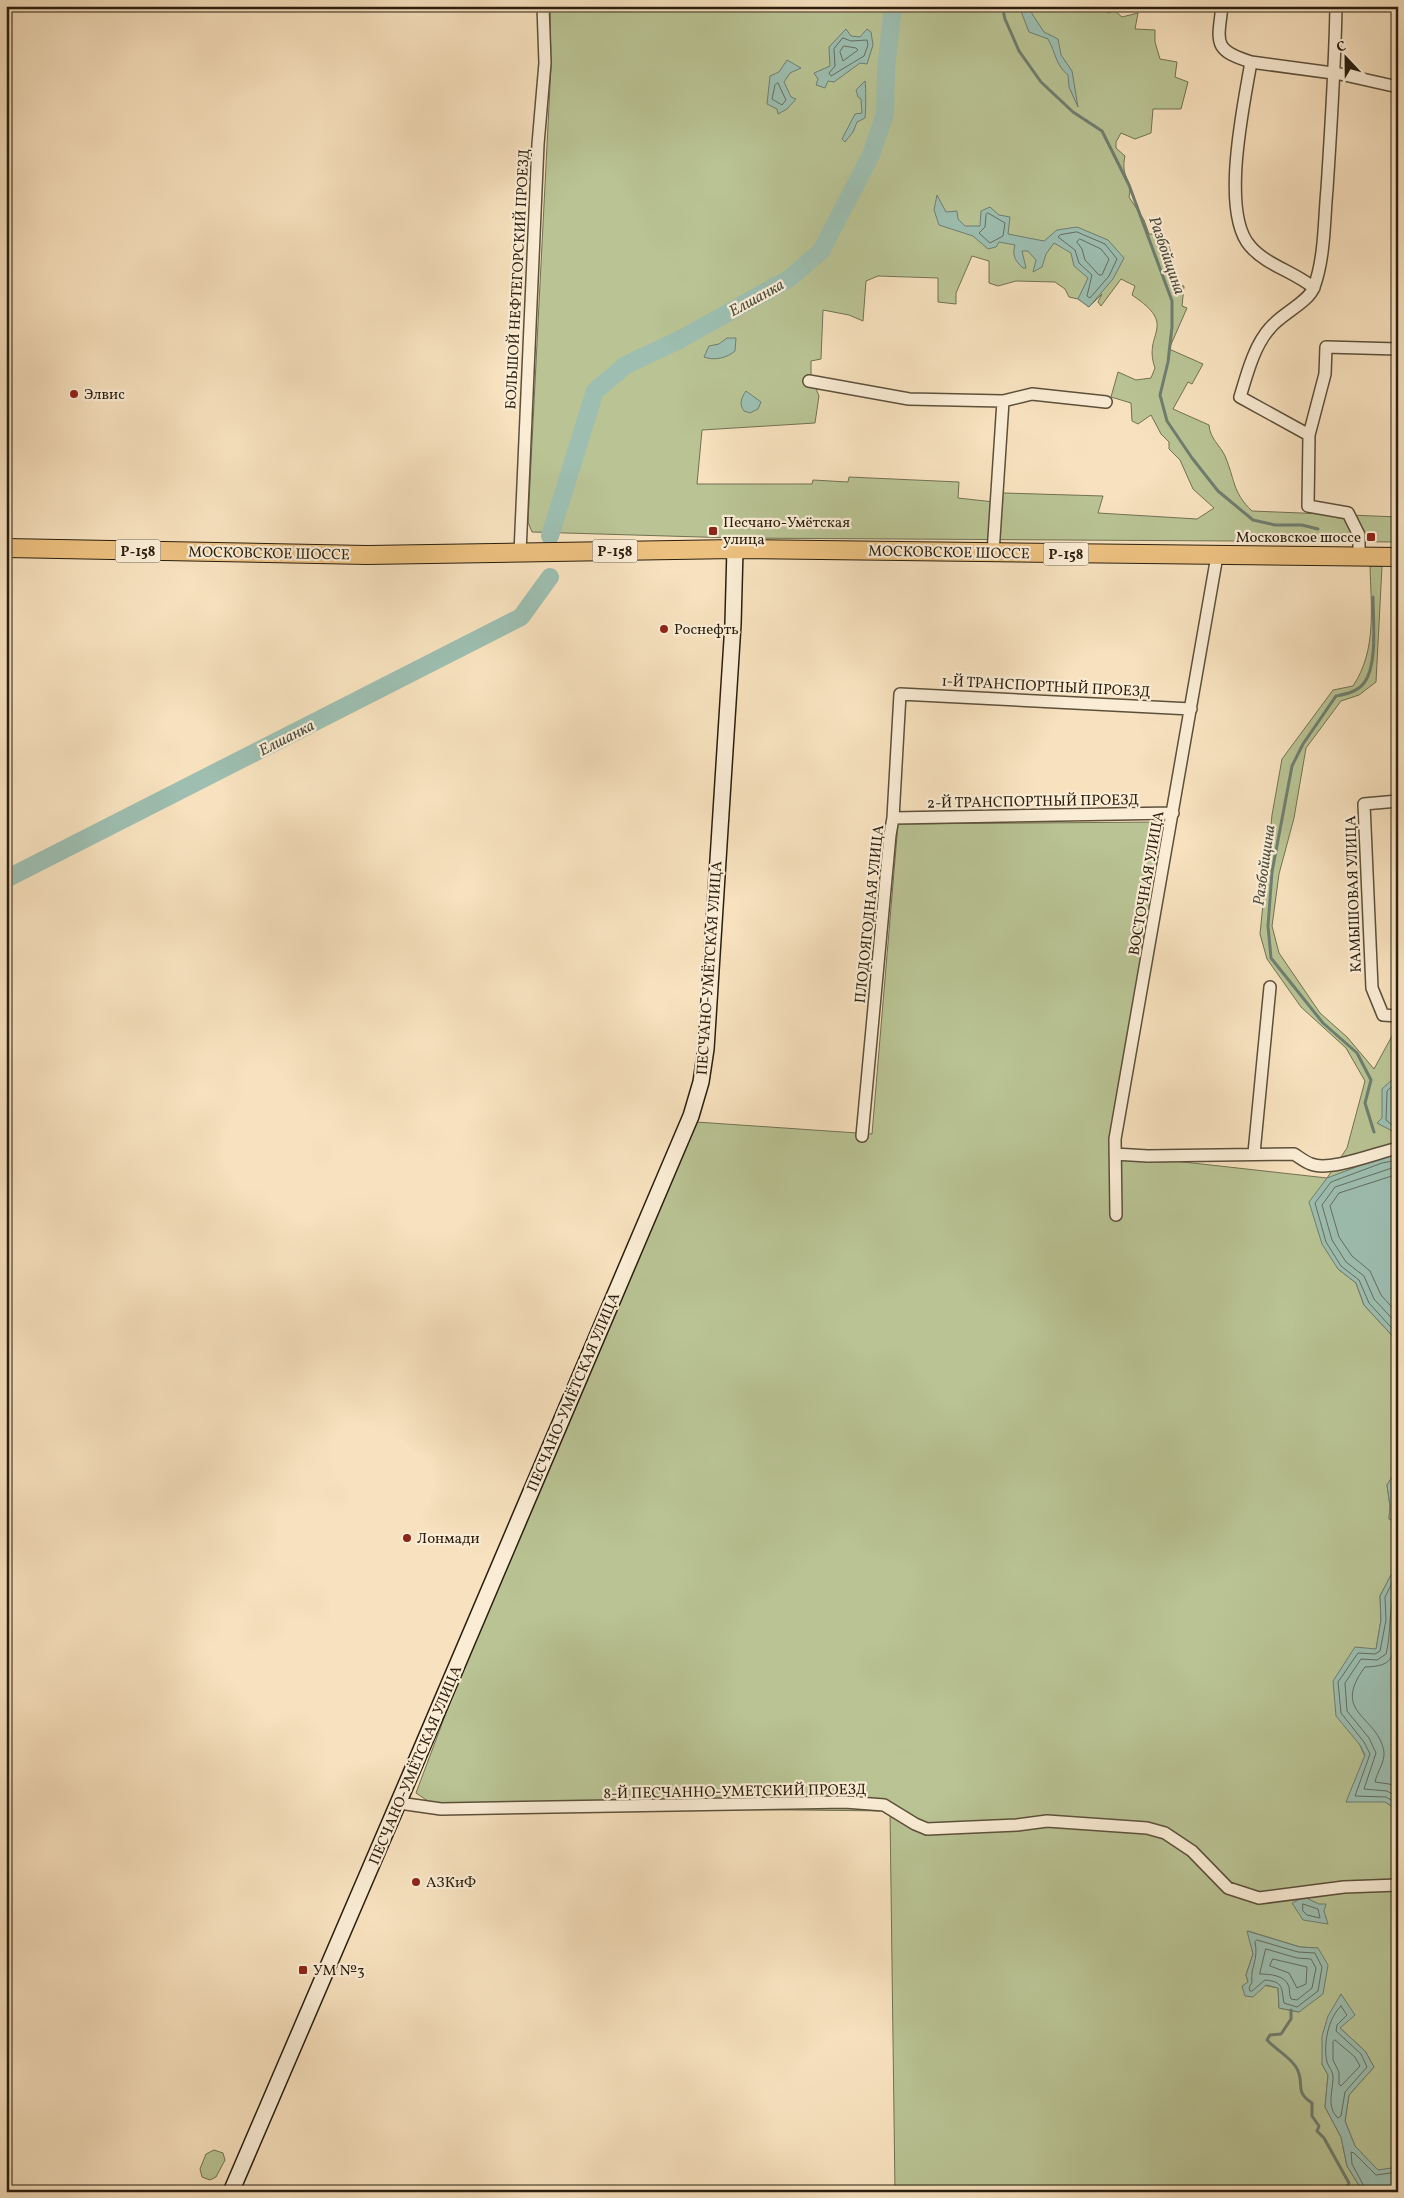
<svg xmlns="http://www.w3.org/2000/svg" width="1404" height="2198" viewBox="0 0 1404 2198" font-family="Vollkorn,serif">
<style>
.green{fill:#b9c394;stroke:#727152;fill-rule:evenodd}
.water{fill:#9dbeb0;stroke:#6f7e70}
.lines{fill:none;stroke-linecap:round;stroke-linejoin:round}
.shore{stroke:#646e60;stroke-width:1}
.stream{stroke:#6f7e70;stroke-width:3}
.river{stroke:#9dbeb0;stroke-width:18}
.minor-casing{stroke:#5d503b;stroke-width:14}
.secondary-casing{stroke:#2a1f0f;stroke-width:18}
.primary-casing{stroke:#2a1f0f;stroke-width:20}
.minor{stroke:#faecd5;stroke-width:11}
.secondary{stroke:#faecd5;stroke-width:15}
.primary{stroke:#ecc07f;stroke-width:18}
.poi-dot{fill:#8f2418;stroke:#faecd5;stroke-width:2}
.labels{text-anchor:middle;stroke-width:4.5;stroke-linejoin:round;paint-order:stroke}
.shield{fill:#faecd5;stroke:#685c4a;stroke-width:1}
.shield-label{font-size:14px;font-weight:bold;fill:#2a1f0f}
.street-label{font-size:15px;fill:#2a1f0f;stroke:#faecd5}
.poi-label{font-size:15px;fill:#2a1f0f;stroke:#faecd5;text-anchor:start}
.water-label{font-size:16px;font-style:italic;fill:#4c4f3f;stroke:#faecd5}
</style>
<rect width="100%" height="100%" fill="#f7e1be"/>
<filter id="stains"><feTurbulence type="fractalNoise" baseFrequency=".004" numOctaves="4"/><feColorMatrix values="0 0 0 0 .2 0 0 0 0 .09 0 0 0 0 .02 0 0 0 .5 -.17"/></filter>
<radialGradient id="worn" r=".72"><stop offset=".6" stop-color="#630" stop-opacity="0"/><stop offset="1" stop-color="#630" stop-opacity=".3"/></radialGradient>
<path class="green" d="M550,6H1100L1108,13L1115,11L1122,17L1138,13L1135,29L1155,30V42L1160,59L1177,62L1175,77L1188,82L1181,109H1153L1151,133L1135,139L1121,133L1116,142V148L1125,156C1120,178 1133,179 1129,197L1144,220L1149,234H1160L1161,246H1169L1177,276L1178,285L1184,286L1182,306L1187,308L1169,349L1203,364L1192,384L1188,382L1173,409L1209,425C1210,439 1220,445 1225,456C1235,479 1232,492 1252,511L1398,517V542L735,538L532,532L528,522L551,66ZM972,256L989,261V283L998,286L1016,281L1055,282L1065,289L1069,297L1078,299L1089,307L1102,294L1098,302L1101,306L1121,279L1135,286L1132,295C1180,327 1142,332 1155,368L1151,378L1136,380L1118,372L1111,397L1131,403L1132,421L1138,424L1151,415L1161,434L1169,442V449L1180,460L1193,489L1214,508L1197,519L1098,513L1103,496L1004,493L995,487L994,502L958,498L959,482L849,477L848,482L813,480L812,484H697L702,430L815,423L819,396L811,376V361L821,359L823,310L849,315L863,321L866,281L878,276L938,278V302L956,304V293Z
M1370,566H1382L1376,682L1359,695L1341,701L1306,748L1294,818L1279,874L1272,926L1279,953L1320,1013L1347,1037L1374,1069L1398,1025V1155L1380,1158L1338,1269L1356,1283L1364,1305L1398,1342V1468L1387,1485L1390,1506L1389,1519L1398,1521V1576L1391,1575L1380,1596L1381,1620L1360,1745L1385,1802L1398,1810V2167L1378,2171L1355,2146L1345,2121L1349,2095L1374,2067L1365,2051L1340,2028L1341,1994L1322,2064L1328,2075L1325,2107L1341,2137L1347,2166L1363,2192H895L890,1811L702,1809L444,1812L416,1793L470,1649L696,1122L872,1134L898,824L1164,822L1112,1154L1327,1178L1347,1148L1365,1081L1346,1048L1301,1007L1267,959L1260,934L1272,815L1282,759L1333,690L1353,686C1377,650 1371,607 1370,566ZM1248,1931L1300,1947L1317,1948L1299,2012L1279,2008L1278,1988L1248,1982L1246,1975L1253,1954Z
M214,2150L223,2153L225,2160L216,2177L210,2180L202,2177L200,2169L206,2154Z"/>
<path class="water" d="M1019,6H1027L1044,32L1058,39L1061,55L1072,71L1078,107L1069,87L1068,75C1056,66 1055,51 1048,39L1029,32Z
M846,29L851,36L860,37L867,29L871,32L873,45L867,64L860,63L834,82L828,81L825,88L816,85L818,79L814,73L830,66L829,47Z
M787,60L801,68L790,73L784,82L791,97L796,99L787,109L778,114L777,109L767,104L770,76L779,72Z
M865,81C866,87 866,111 865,118L857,122L853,132L845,142L842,139L855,114L862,113L861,99L858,97L856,90Z
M937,195L946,212L957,211L958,219L965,226H980L981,211L990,207L999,215L1010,217L1008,234L1044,241L1057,230L1077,227L1108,240L1124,258L1113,279L1089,307L1078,299L1088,278L1074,266L1071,253L1054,243L1046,254L1042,267L1033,272L1036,260L1028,251H1022L1026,268H1023C1015,261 1012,255 1015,245L999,242L996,247L988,249L973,236L939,225L934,210Z
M727,338H736L735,351C727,358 714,361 704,357L709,346L719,344Z
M746,391L761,402L758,409L750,413L744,411C739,404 741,398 746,391Z
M1398,1067V1127L1394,1132L1377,1123L1382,1118V1089L1395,1077Z
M1398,1155V1342L1364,1305L1356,1283L1338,1269L1322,1244L1309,1202L1327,1178L1380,1158Z
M1398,1468V1521L1396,1522L1389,1519L1390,1506L1387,1485Z
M1391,1575L1398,1576V1810L1385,1802H1346L1365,1755L1360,1745L1336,1716L1333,1681L1355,1647L1376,1649L1381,1620L1380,1596Z
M1304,1897L1319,1904H1326L1324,1911L1328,1924L1303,1920L1292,1903Z
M1247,1931L1300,1947L1318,1948L1328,1965L1323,1994L1299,2012L1279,2008L1278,1988L1266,1985L1253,1997L1245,1996L1242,1986L1248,1982L1246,1975L1253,1954Z
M1341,1994L1355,2015L1340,2028L1365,2051L1374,2067L1349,2095L1345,2121L1355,2146L1378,2170L1398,2167L1397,2192H1363L1347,2166L1341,2137L1325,2107L1328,2075L1322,2064V2036L1328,2016Z"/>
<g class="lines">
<path class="shore" d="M843,38L851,41L867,40L868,45L864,56L831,76L829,73L835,66L834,49Z
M844,46L856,48L858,50L843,61L840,52Z
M778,83L786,100L782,105L772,99L775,85Z
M988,213L1005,223L1003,236L990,243L979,233L985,227L986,215Z
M1077,232L1105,244L1117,259L1109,276L1090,298L1087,296L1092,275L1079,263L1075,250L1058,237L1060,235Z
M1080,239L1101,249L1109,259L1102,275H1099L1085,260L1082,249L1077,242Z
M1398,1081L1387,1091L1386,1120L1392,1125H1398
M1398,1160L1382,1163L1331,1182L1315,1203L1326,1242L1341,1266L1359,1280L1369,1303L1398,1335
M1398,1166L1335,1187L1322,1205L1332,1240L1346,1262L1364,1276L1374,1299L1398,1325
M1398,1174L1339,1193L1330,1206L1339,1237L1352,1256L1370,1271L1381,1295L1398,1314
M1398,1580L1393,1581L1385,1597L1386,1620L1380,1651L1375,1654L1358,1653L1338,1682L1341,1713L1364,1742L1370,1754L1355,1796L1386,1797L1398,1804
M1398,1587C1387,1603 1392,1634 1386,1654L1377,1660L1361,1659L1345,1683L1347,1711L1369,1738L1376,1753L1364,1789L1387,1791L1398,1797
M1398,1629C1391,1656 1397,1666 1365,1667C1330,1714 1378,1715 1384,1752C1385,1762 1377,1772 1375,1782L1389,1784L1398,1788
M1303,1904L1318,1909L1320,1918L1307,1915L1303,1911Z
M1257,1940L1298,1952L1315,1953L1322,1967L1318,1991L1297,2007L1284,2003C1281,1987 1284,1982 1265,1980L1252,1991H1250L1249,1988L1252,1982C1250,1967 1259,1960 1255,1942Z
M1266,1949L1297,1958L1311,1959L1316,1968L1312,1988L1297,2000L1291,1999C1289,1995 1290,1992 1289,1987C1286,1975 1269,1974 1260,1974Z
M1273,1959L1307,1967L1306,1984L1297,1988L1289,1973L1270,1966Z
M1341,2006L1347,2015L1337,2025L1336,2031L1361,2054L1367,2067L1345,2092L1341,2116L1338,2118C1326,2107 1333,2091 1333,2077C1333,2071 1329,2068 1327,2062C1323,2045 1328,2018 1341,2006Z
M1335,2040L1355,2057L1360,2066L1341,2086L1339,2084V2072L1333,2060V2042Z
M1367,2192L1352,2164L1351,2152L1354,2153L1376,2175L1398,2172"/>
<path class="stream" d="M1002,6L1005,19L1019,51L1041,82L1073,112L1102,131L1129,185L1172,301V327L1168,362L1160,395L1167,421L1192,458L1218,491L1253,520L1275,525H1302L1318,529
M1373,597C1373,619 1378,665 1364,683C1357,692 1346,694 1336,696L1303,744L1292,766L1272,872L1268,926L1271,958L1323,1023L1357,1053L1371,1080L1365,1103L1374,1132
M1291,2010V2019L1281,2034L1270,2035L1267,2040C1275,2049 1289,2056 1296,2067C1306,2083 1293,2091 1312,2103V2116L1319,2126L1317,2131L1324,2138L1349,2183L1345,2192"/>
<path class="river" d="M550,536L595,391L626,365L681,339L790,278L821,251L871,155L885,114L886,69L893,6
M6,879L521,617L550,577"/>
<defs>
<path id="minor" d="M1222,6C1218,42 1212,50 1251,62C1244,104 1220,212 1250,246C1266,265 1295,272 1314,288
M1251,62L1340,74L1398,87
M809,381L909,399L1003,401L1032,394L1106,402
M1309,435L1240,397C1247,374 1254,346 1270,328C1281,314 1309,302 1314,287C1325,257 1324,220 1327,189C1331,128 1335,67 1336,6
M520,553L538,144L545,63L543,6
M993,553L1003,401
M1359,557V535L1348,513L1308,506L1309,435L1325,374L1326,347L1398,349
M1398,801L1364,804L1372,988L1383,1015L1398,1016
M893,818L1173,813
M862,1136L890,835L893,818L900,694L1191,709
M1254,1153L1270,987
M1115,1154L1148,1156L1294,1154C1299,1157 1305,1162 1311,1164C1329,1172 1376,1153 1398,1148
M1116,1215L1115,1139L1217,556
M399,1803L441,1809L845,1802L884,1805L915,1824L927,1829L1017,1825L1047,1821L1147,1828L1165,1833L1192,1851L1228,1888L1259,1898L1344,1887L1398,1885"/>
<path id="secondary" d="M231,2192C386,1834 538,1475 691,1116L701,1082L706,1049L733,624L735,549"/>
<path id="primary" d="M6,548L367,555L735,549L1398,557"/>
</defs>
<use href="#minor" class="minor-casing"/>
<use href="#secondary" class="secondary-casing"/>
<use href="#primary" class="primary-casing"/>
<use href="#minor" class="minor"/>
<use href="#secondary" class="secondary"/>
<use href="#primary" class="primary"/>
</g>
<g class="poi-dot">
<circle cx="74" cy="394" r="5"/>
<rect x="708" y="526" width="10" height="10" rx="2.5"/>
<rect x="1366" y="532" width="10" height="10" rx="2.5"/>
<circle cx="664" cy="629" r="5"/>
<circle cx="407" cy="1538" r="5"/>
<circle cx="416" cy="1882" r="5"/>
<rect x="298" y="1965" width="10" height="10" rx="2.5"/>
</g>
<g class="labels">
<g class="shield">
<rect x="115.5" y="539.5" width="45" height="23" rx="4"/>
<rect x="592.5" y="539.5" width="45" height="23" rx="4"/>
<rect x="1043.5" y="542.5" width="45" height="23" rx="4"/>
</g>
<g class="shield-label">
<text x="138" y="556">Р-158</text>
<text x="615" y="556">Р-158</text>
<text x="1066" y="559">Р-158</text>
</g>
<g class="street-label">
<text transform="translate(517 279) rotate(-87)" y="5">БОЛЬШОЙ НЕФТЕГОРСКИЙ ПРОЕЗД</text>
<text transform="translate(949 552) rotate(1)" y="5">МОСКОВСКОЕ ШОССЕ</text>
<text transform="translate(269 553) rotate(1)" y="5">МОСКОВСКОЕ ШОССЕ</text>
<text transform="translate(1046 686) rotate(3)" y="5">1-Й ТРАНСПОРТНЫЙ ПРОЕЗД</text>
<text transform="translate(1033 801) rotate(-1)" y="5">2-Й ТРАНСПОРТНЫЙ ПРОЕЗД</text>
<text transform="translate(1146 883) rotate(-80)" y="5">ВОСТОЧНАЯ УЛИЦА</text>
<text transform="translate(1353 894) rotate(-92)" y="5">КАМЫШОВАЯ УЛИЦА</text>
<text transform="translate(869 914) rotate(-84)" y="5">ПЛОДОЯГОДНАЯ УЛИЦА</text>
<text transform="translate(709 968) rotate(-86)" y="5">ПЕСЧАНО-УМЁТСКАЯ УЛИЦА</text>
<text transform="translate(573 1392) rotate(-67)" y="5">ПЕСЧАНО-УМЁТСКАЯ УЛИЦА</text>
<text transform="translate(415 1765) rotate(-67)" y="5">ПЕСЧАНО-УМЁТСКАЯ УЛИЦА</text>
<text transform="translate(735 1791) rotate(-1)" y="5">8-Й ПЕСЧАННО-УМЕТСКИЙ ПРОЕЗД</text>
</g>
<g class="poi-label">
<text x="84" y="399">Элвис</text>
<text x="723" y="527">Песчано-Умётская<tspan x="723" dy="17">улица</tspan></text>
<text x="1361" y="542" text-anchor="end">Московское шоссе</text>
<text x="674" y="634">Роснефть</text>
<text x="417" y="1543">Лонмади</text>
<text x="426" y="1887">АЗКиФ</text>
<text x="313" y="1975">УМ №3</text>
</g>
<g class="water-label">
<text transform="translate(1168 255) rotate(71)" y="6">Разбойщина</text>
<text transform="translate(756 297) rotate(-29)" y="6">Елшанка</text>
<text transform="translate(286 737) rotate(-27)" y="6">Елшанка</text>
<text transform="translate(1263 865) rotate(-82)" y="6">Разбойщина</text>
</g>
</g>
<rect width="1404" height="2198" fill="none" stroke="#f7e1be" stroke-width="25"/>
<rect x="8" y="8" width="1389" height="2183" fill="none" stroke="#2a1f0f" stroke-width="2.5"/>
<rect x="12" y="12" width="1379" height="2173" fill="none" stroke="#2a1f0f"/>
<g transform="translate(1346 58) rotate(338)" stroke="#faecd5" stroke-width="4" paint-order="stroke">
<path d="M0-4L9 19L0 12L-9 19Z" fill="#2a1f0f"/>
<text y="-8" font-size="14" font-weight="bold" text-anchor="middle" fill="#2a1f0f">С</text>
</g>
<rect width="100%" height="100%" filter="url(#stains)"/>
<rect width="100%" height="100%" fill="url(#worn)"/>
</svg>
